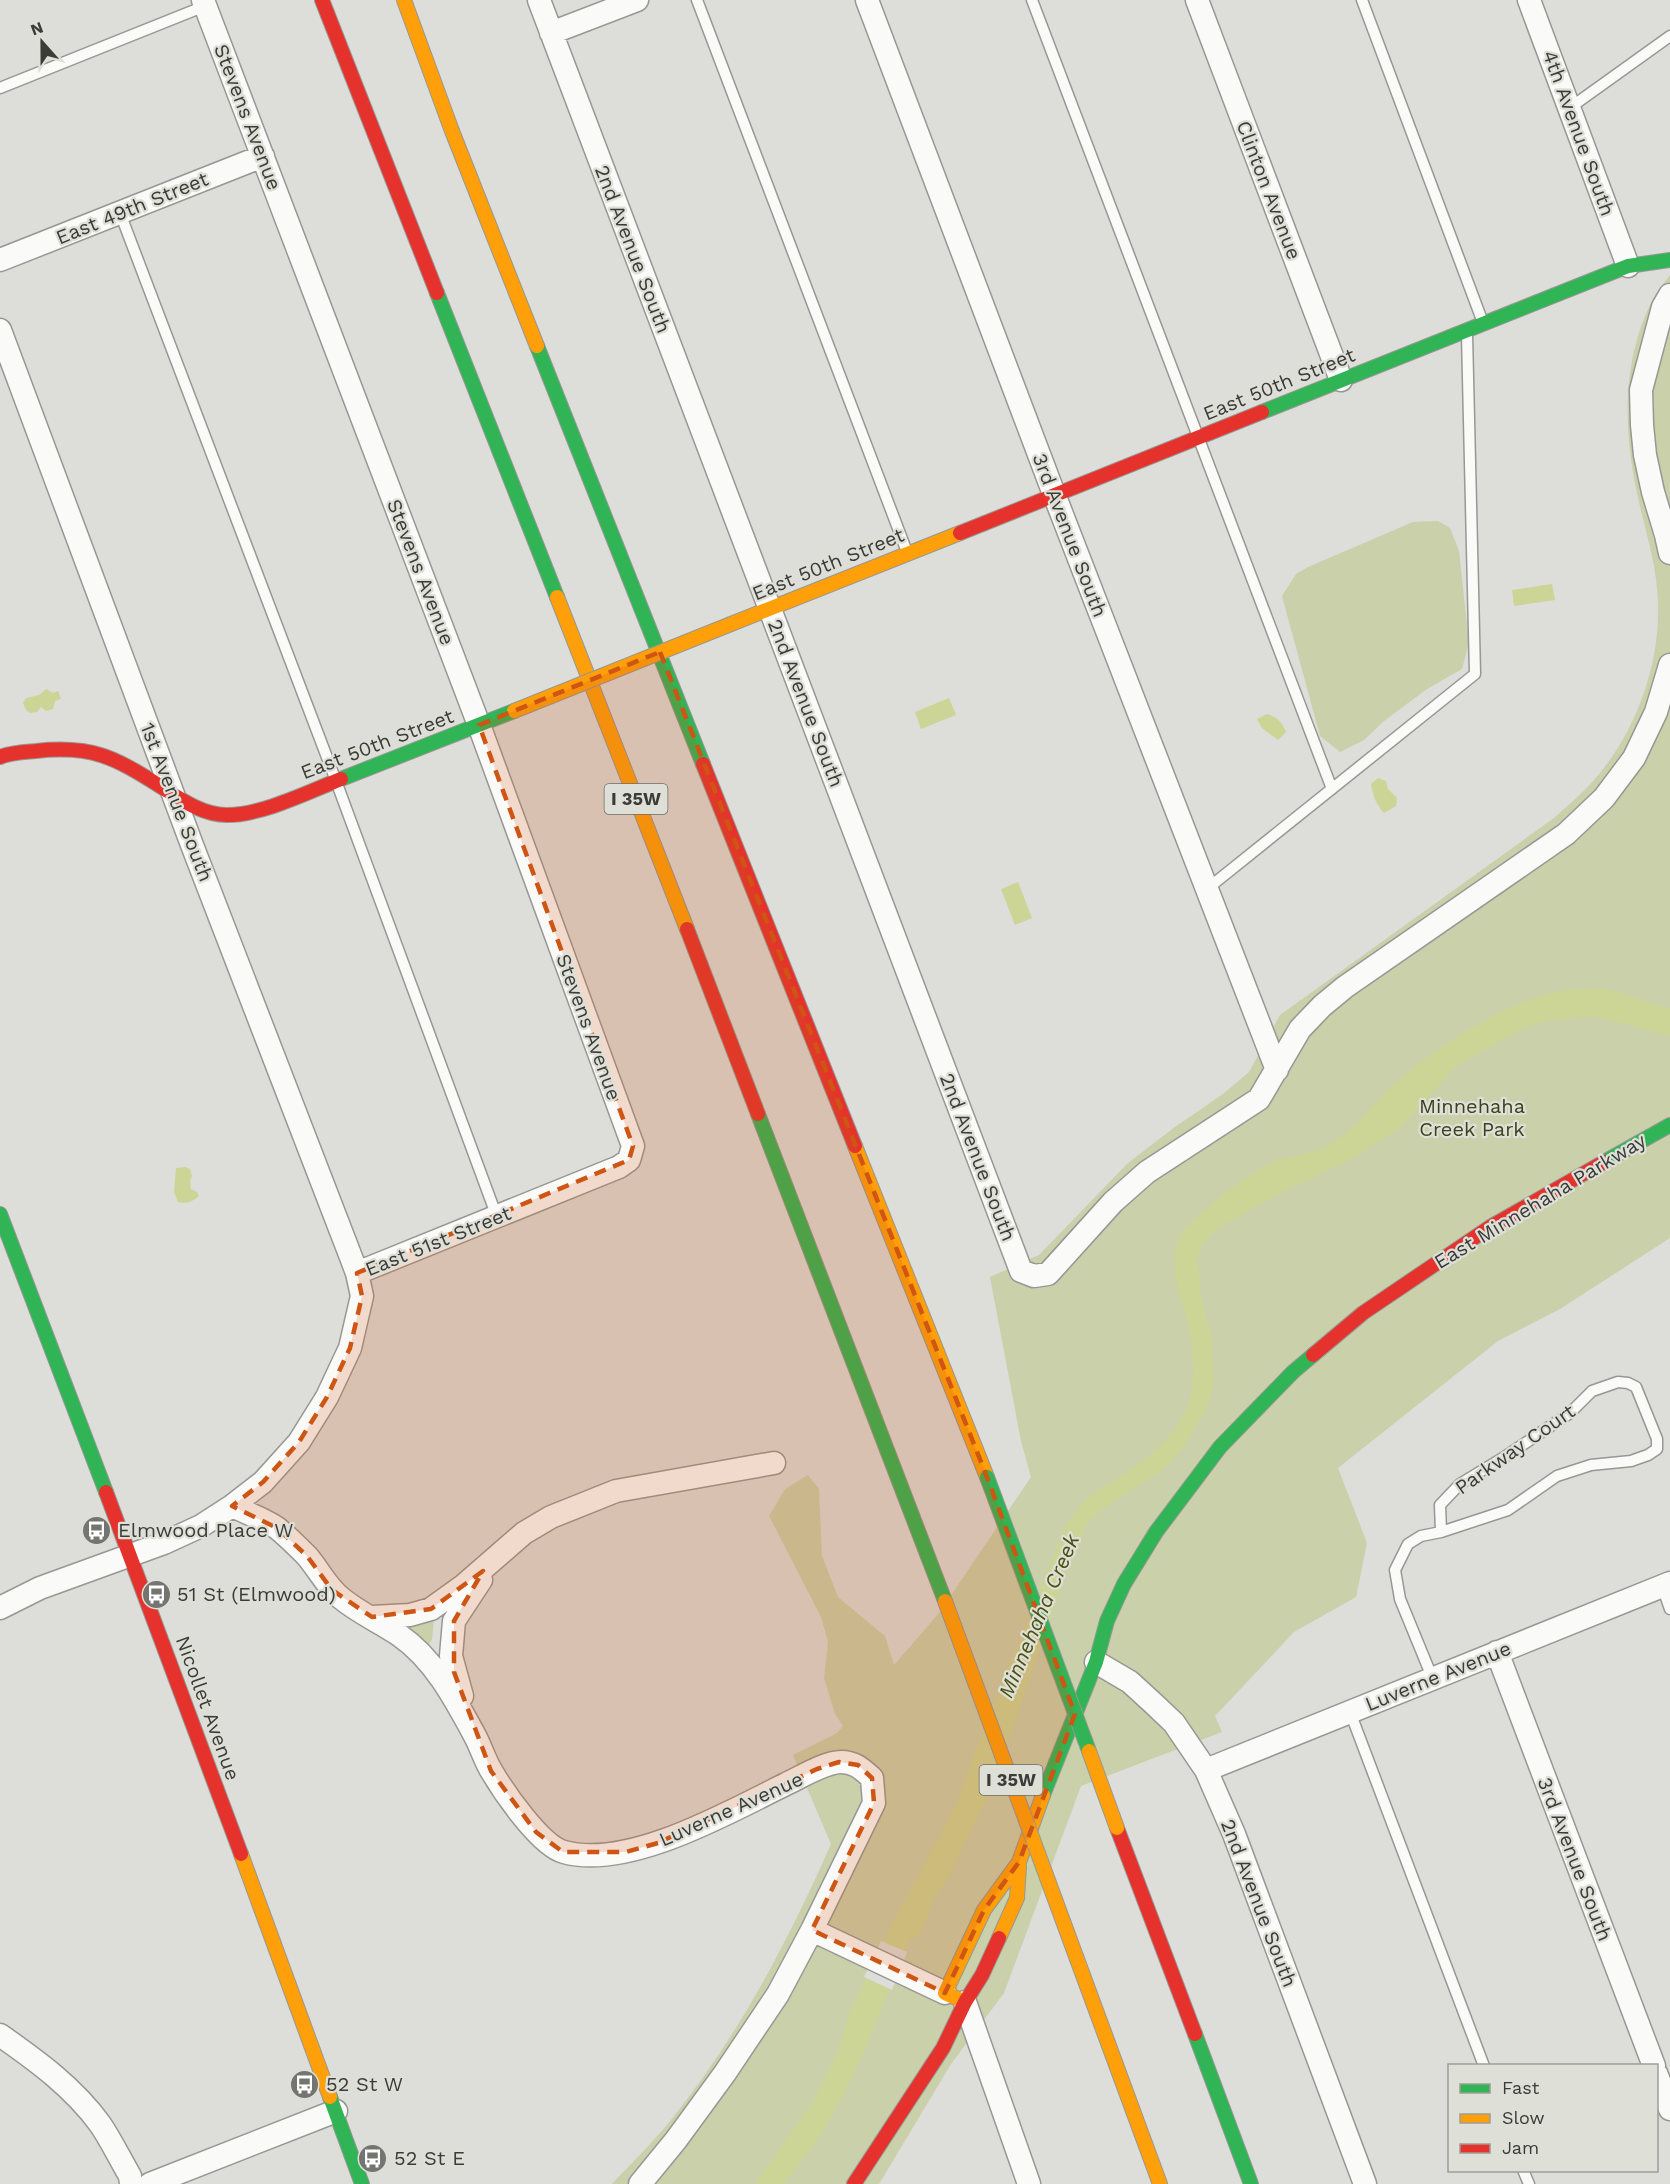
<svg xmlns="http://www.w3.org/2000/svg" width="1670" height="2184" viewBox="0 0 1670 2184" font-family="'Work Sans',sans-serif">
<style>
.green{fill:#cad0aa}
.water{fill:#ccd595}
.pier{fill:#ddddd9}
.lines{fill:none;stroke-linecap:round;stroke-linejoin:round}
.lane-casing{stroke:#979894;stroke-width:13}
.street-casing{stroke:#979894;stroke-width:25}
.fast-casing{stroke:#979894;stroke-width:16}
.slow-casing{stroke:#979894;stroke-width:16}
.jam-casing{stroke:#979894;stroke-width:16}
.lane{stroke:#fafaf9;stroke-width:10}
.street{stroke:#fafaf9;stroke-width:22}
.fast{stroke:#30b455;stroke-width:14}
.slow{stroke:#ff9f0a;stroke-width:14}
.jam{stroke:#e5322d;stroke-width:14}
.fast-bridge-casing{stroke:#979894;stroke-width:16;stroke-linecap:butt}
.slow-bridge-casing{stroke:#979894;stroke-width:16;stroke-linecap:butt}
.fast-bridge{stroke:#30b455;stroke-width:14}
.slow-bridge{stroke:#ff9f0a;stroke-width:14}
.marked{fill:#ce5513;fill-opacity:0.2;stroke:#ce5513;stroke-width:4.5;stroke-dasharray:12 8;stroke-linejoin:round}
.labels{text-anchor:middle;stroke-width:4.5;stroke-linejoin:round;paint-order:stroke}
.shield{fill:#dedfd7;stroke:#6c6d68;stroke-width:1.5}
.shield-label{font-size:18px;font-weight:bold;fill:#3b3c38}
.street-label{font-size:20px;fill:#3b3c38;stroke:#dedfd7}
.park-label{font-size:20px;fill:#3c411c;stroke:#dedfd7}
.poi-label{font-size:20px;fill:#3b3c38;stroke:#dedfd7;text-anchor:start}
.water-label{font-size:21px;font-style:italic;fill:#4b5211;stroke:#dedfd7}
</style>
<rect width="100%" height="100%" fill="#ddddd9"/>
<path class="green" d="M1670,275V1238L1560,1309L1498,1341L1338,1468L1367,1543L1356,1597L1294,1632L1215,1716L1222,1732L1081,1786L1004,1993L951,2064L879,2184H612C632,2163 653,2142 671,2120C738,2036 788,1942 831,1844L793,1755L837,1733L843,1726L835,1714L824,1678L828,1642L821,1617L769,1516L785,1489L808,1475L819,1489L822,1556L838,1597L885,1636L894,1665L939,1613L1031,1477L1021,1441L990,1277L1039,1255L1128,1163L1175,1127L1223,1094L1249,1072L1280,1015L1554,818C1567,806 1582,794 1594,780C1635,734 1660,666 1658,604C1657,564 1645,531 1637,493C1623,428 1622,357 1654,297C1658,289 1665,282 1670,275Z
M1438,521L1450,528L1459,551L1469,643L1462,669L1427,689L1384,721L1364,740L1340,752L1320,736L1282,596L1296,574L1308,567L1413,522Z
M434,1619L432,1640L428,1645L406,1627L405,1625Z"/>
<path class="water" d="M1552,584L1555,600L1514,606L1512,590Z
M46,689L53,693L58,691L61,699L55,701L53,709L46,711L41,707L37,712L30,713L26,710L23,703L26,698L39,695Z
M949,698L956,715L921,729L915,712Z
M1267,714C1277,717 1282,722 1286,732L1278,740L1262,728L1257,719Z
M1378,778L1386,781L1388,789L1397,798L1396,806L1384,813C1376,804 1373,796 1371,784Z
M1018,882L1032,918L1015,925L1001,889Z
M1596,988L1611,990L1670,1009V1036L1594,1016L1541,1022L1515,1033L1456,1066L1401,1127L1381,1140L1358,1155L1311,1179L1287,1189L1220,1227L1203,1243L1197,1257L1202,1302L1211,1336L1214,1384L1206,1409L1185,1445L1165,1468L1101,1510L1088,1522L1071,1557L991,1792L963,1845L952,1871L936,1896L919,1934L908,1942C880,2011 855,2085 812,2148C803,2160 792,2172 783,2184H755L813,2102L840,2047L848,2016L893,1922L955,1807L975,1751L1065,1527C1072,1517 1079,1507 1087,1498C1097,1489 1111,1483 1121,1476C1147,1459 1175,1437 1187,1408C1195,1390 1194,1356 1191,1337C1185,1305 1164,1266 1181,1235C1191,1217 1253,1170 1273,1162C1291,1155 1312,1155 1329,1145C1354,1131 1371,1106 1392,1086C1431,1051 1500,1005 1551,993C1566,989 1581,989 1596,988Z
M185,1167L190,1169L192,1176L190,1182L191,1189L197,1192L199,1196C192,1202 187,1204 178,1202L174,1192L176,1168Z"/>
<path class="pier" d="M881,1941L907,1952L892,1990L864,1977Z"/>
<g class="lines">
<defs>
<path id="lane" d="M697,0L907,552
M1032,0L1332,789
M1362,0L1482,320
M0,88L205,6
M1571,107L1670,36
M120,213L336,781L497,1217
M1207,889L1475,674L1467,335
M1662,1586L1670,1609
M1432,1677L1400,1599L1395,1570L1408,1544L1421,1536L1441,1532L1508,1510L1557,1476L1591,1465L1631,1461L1648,1455L1657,1449V1439L1636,1387L1628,1383L1618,1382L1592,1391L1570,1413L1506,1456L1460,1484L1440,1505L1441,1532
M1350,1712L1484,2066
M1523,2170L1529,2184"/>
<path id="street" d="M203,0L479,725L633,1146L629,1160L619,1167L357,1273
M539,0L1021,1271L1034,1276L1048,1274L1113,1202L1147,1172L1259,1099L1300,1029L1322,1006L1345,987L1566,834L1604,798L1634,758L1656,712L1670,665
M867,0L1054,494L1277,1070
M1197,0L1341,380
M1529,0L1628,266
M551,33L637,0
M0,260L263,156
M1670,295L1663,307L1641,390L1642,425L1645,455L1653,492L1666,535L1670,553
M0,330L192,845L349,1252L357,1273L362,1296L350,1348L327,1397L299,1442L263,1482L232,1506L201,1526L164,1543L40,1588L0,1608
M232,1506C247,1513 264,1519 277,1528C287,1536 298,1547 307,1556C319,1570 327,1587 341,1598C359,1613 380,1622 399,1635C434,1659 455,1699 475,1736C481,1747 485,1761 492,1772C505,1794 541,1846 564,1852C628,1870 729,1812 786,1784C801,1777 825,1762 841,1762C855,1762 862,1769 872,1778L874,1803L812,1930L778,1994L725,2073L676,2140L640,2184
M372,1617L410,1615L431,1609L463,1586L524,1533L551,1517L616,1491L774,1463
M1497,1652L1654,2066
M1096,1662L1130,1682L1154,1704L1174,1723L1206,1770L1234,1834L1365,2184
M462,1696L451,1656L454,1621L481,1580
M1206,1770L1670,1583
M812,1930L945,1993
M965,2002L1029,2184
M0,2035C37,2061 73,2087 100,2124C111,2140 120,2159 130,2176L131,2184
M1656,2073L1670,2109
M150,2184L336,2111"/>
<path id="fast" d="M437,293L557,597
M537,346L703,764
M1262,412L1628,266L1670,260
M341,779L514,711
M758,1114L945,1601
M1604,1162L1670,1125
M0,1214L106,1492
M1043,1795L1096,1662L1107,1621L1124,1584L1156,1532L1220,1447L1293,1372L1313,1355
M1195,2034L1251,2184
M330,2097L362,2184"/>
<path id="slow" d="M404,0L452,131L537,346
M557,597L687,929
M731,624L960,533
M855,1146L987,1477
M241,1854L330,2097
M999,1938L1017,1898L1019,1866
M1077,1959L1160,2184
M965,2002L945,1993L984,1910L1019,1862L1043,1795"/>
<path id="jam" d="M322,0L437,293
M960,533L1262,412
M0,757C12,752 23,752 36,751C92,745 114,757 160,786C180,799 202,815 227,815C262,815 308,792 341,779
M703,764L855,1146
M687,929L758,1114
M1313,1355L1363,1313L1490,1227L1604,1162
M106,1492L241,1854
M1117,1828L1195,2034
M854,2184L943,2048L965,2002L982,1975L999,1938"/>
</defs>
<use href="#lane" class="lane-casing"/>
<use href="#street" class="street-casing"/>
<use href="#fast" class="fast-casing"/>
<use href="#slow" class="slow-casing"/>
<use href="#jam" class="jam-casing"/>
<use href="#lane" class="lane"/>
<use href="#street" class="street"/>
<use href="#fast" class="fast"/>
<use href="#slow" class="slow"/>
<use href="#jam" class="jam"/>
<defs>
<path id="fast-bridge" d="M987,1477L1089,1751"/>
<path id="slow-bridge" d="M514,711L731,624
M945,1601L1077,1959
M1089,1751L1117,1828"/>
</defs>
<use href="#fast-bridge" class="fast-bridge-casing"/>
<use href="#slow-bridge" class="slow-bridge-casing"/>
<use href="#fast-bridge" class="fast-bridge"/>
<use href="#slow-bridge" class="slow-bridge"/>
</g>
<path class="marked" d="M660,652L987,1477L1075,1714L1019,1862L984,1910L945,1993L812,1930L874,1803L872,1778L858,1765L839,1762L817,1769L658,1843L626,1852H563L536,1832L491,1771L454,1672V1621L483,1571L431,1609L372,1617L332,1590L307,1556L277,1528L232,1506L263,1482L299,1442L327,1397L350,1348L362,1296L357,1273L629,1160L633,1146L479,725Z"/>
<defs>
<symbol id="bus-disc" viewBox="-11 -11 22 22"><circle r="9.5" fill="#747470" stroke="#dedfd7"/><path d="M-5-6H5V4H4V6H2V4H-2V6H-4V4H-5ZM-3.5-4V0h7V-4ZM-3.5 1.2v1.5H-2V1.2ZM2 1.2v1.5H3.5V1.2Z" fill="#fff"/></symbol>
</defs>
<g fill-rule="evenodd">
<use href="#bus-disc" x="80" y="1514" width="33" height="33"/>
<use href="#bus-disc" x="140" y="1578" width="33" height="33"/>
<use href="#bus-disc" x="288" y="2068" width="33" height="33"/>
<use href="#bus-disc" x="356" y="2142" width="33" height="33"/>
</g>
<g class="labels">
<g class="shield">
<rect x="604.5" y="784" width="63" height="30" rx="4.5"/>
<rect x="979.5" y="1765" width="63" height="30" rx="4.5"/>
</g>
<g class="shield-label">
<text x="636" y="805">I 35W</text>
<text x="1011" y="1786">I 35W</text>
</g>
<g class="street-label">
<text transform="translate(248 117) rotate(69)" y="7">Stevens Avenue</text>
<text transform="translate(1579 133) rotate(70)" y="7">4th Avenue South</text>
<text transform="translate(1269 190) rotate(69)" y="7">Clinton Avenue</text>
<text transform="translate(132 208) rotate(-22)" y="7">East 49th Street</text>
<text transform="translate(633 249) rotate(69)" y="7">2nd Avenue South</text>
<text transform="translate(1279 384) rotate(-22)" y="7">East 50th Street</text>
<text transform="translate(1070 535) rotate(69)" y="7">3rd Avenue South</text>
<text transform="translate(828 564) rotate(-22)" y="7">East 50th Street</text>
<text transform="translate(421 572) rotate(69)" y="7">Stevens Avenue</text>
<text transform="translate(806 703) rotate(69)" y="7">2nd Avenue South</text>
<text transform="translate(377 744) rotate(-21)" y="7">East 50th Street</text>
<text transform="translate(177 802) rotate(69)" y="7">1st Avenue South</text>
<text transform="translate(589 1027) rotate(70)" y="7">Stevens Avenue</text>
<text transform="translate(978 1157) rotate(69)" y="7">2nd Avenue South</text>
<text transform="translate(1540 1201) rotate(-31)" y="7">East Minnehaha Parkway</text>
<text transform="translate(438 1241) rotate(-22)" y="7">East 51st Street</text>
<text transform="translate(1515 1449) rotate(-35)" y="7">Parkway Court</text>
<text transform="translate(1438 1676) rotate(-22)" y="7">Luverne Avenue</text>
<text transform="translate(208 1708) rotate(70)" y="7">Nicollet Avenue</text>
<text transform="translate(731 1809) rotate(-24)" y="7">Luverne Avenue</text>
<text transform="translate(1575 1859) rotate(69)" y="7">3rd Avenue South</text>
<text transform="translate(1259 1903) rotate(69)" y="7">2nd Avenue South</text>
</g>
<g class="park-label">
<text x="1472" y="1113">Minnehaha<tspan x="1472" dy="23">Creek Park</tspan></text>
</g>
<g class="poi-label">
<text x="118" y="1537">Elmwood Place W</text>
<text x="177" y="1601">51 St (Elmwood)</text>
<text x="326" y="2091">52 St W</text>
<text x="394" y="2165">52 St E</text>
</g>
<g class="water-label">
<text transform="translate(1039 1616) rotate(-67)" y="7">Minnehaha Creek</text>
</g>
</g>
<rect x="1448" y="2064" width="210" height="108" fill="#dedfd7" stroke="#9d9e97" stroke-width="1.5"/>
<rect x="1460" y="2084" width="30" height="9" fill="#30b455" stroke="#9d9e97" stroke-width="1.5"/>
<text x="1502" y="2094" font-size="18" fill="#3b3c38">Fast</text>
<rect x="1460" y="2114" width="30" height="9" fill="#ff9f0a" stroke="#9d9e97" stroke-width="1.5"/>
<text x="1502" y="2124" font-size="18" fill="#3b3c38">Slow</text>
<rect x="1460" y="2144" width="30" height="9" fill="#e5322d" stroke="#9d9e97" stroke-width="1.5"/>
<text x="1502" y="2154" font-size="18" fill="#3b3c38">Jam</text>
<g transform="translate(42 42) rotate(339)" stroke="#dedfd7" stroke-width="4.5" paint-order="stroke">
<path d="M0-4.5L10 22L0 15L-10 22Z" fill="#3b3c38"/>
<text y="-9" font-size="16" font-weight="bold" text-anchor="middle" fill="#3b3c38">N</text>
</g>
</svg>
